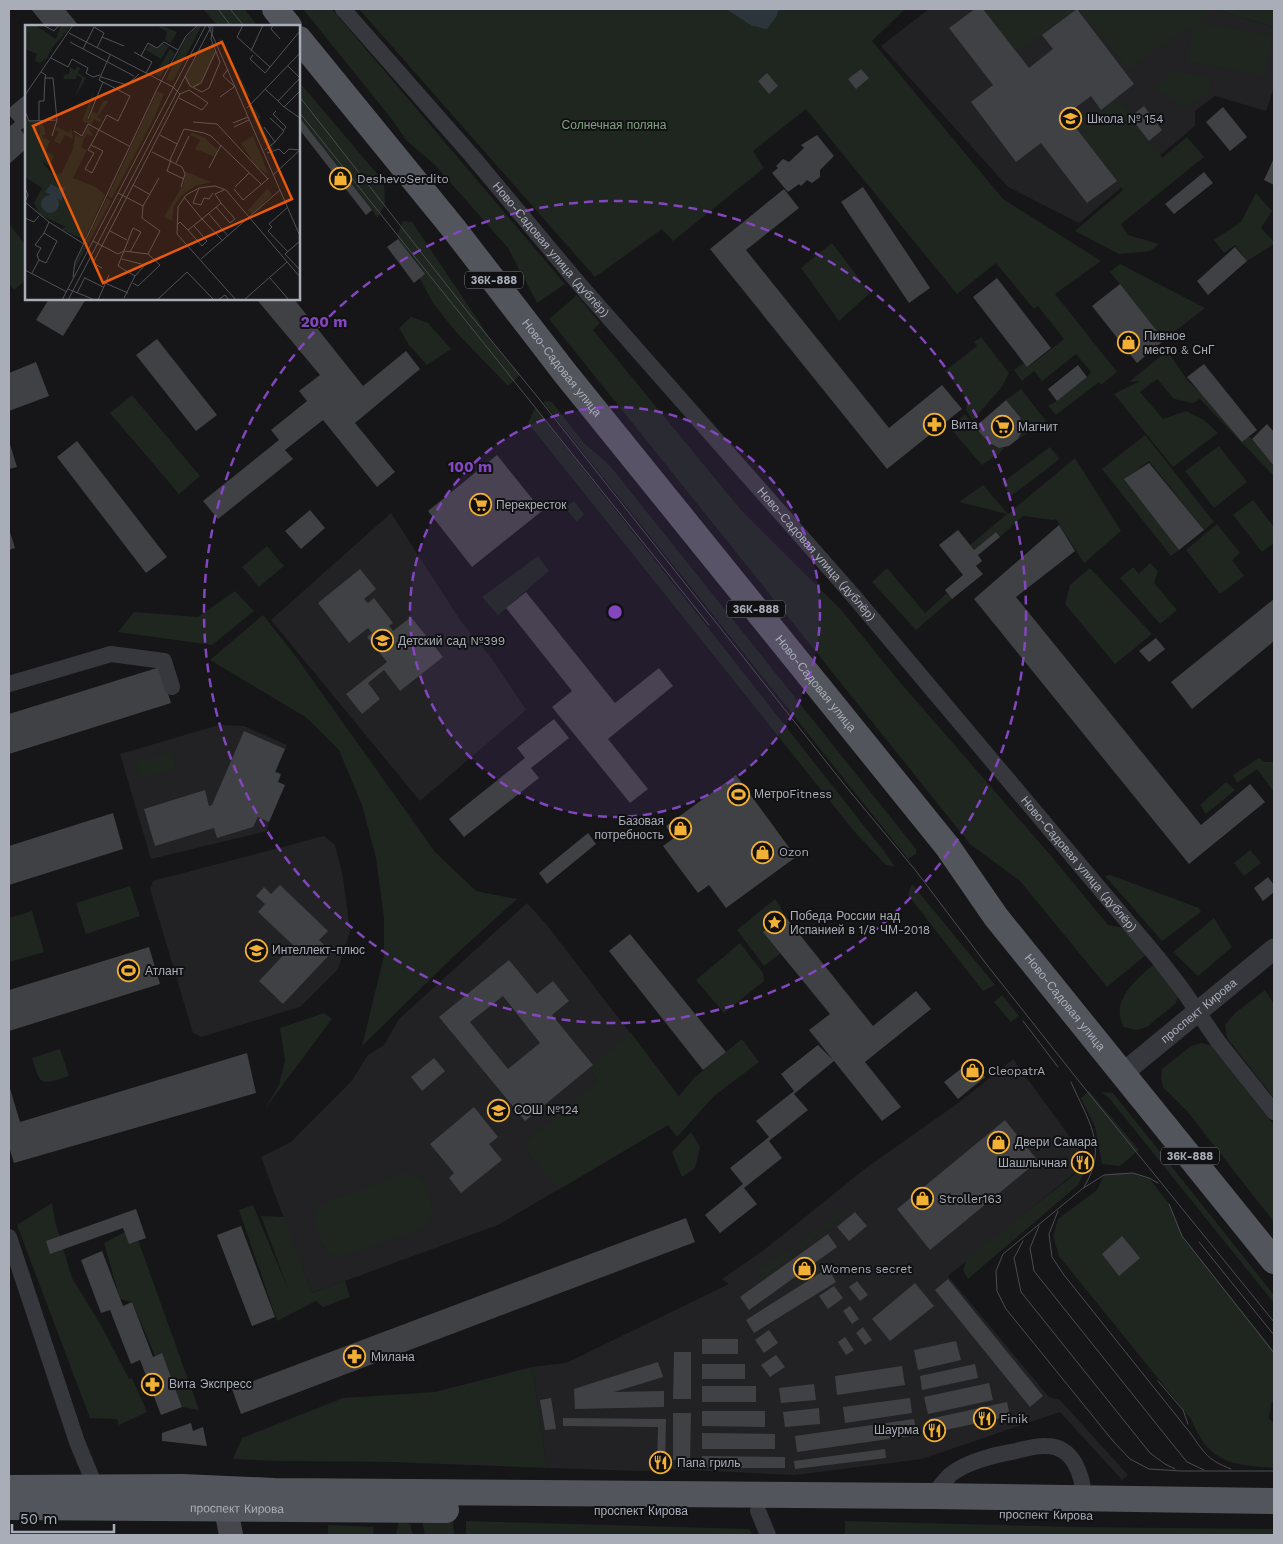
<svg xmlns="http://www.w3.org/2000/svg" width="1283" height="1544" viewBox="0 0 1283 1544" font-family="'Work Sans',sans-serif">
<style>
.built{fill:#222225}
.green{fill:#1e261f}
.water{fill:#2c353c}
.building{fill:#404145;fill-rule:evenodd}
.lines{fill:none;stroke-linecap:round;stroke-linejoin:round}
.minor{stroke:#37383d;stroke-width:16}
.tertiary{stroke:#37383d;stroke-width:21}
.secondary{stroke:#45474d;stroke-width:24}
.primary{stroke:#53555c;stroke-width:26}
.tram{stroke:#4a4c52;stroke-width:1}
.ring{fill:none;stroke:#8446be;stroke-width:2.5;stroke-dasharray:9 6}
.labels{text-anchor:middle;stroke-width:4;stroke-linejoin:round;paint-order:stroke}
.shield{fill:#111113;stroke:#7b7e86;stroke-width:1}
.shield-label{font-size:11px;font-weight:bold;fill:#a8adb8}
.poi-label{font-size:12px;fill:#a8adb8;stroke:#111113;text-anchor:start}
.park-label{font-size:12px;fill:#7fa381;stroke:#111113}
.street-label{font-size:12px;fill:#a8adb8;stroke:#111113}
.inset-road{fill:none;stroke:#505258;stroke-width:1}
.view{fill:#e8590c;fill-opacity:0.15;stroke:#e8590c;stroke-width:2.5}
.inset-edge{fill:none;stroke:#a8adb8;stroke-width:2.5}
.centre{fill:#8446be;stroke:#111113;stroke-width:2.5}
.ring-label{font-size:15px;text-anchor:middle;font-weight:bold;fill:#8446be;stroke:#111113;stroke-width:4;stroke-linejoin:round;paint-order:stroke}
</style>
<rect width="100%" height="100%" fill="#161618"/>
<path class="built" d="M929,9H1215L1274,27V87L1266,111L1215,96L1195,111V126L1079,223L1008,187L881,46Z
M391,513L462,623L492,659L526,710L420,801L271,620Z
M219,725L244,726L287,745L276,771L281,774L278,782L285,785L269,822L267,831L151,859L120,754Z
M324,836L335,845L343,877L350,932L338,969L300,1007L201,1037L193,1033L150,889L153,881Z
M527,903L546,924L678,1095L668,1125L498,1225L312,1293L261,1157L291,1142L351,1082L368,1055L384,1045L399,1019Z
M1013,1059L1088,1162L948,1276L1049,1397L1060,1400L1128,1475L1122,1480L1060,1412L922,1459L795,1475L667,1469L643,1471L547,1468L532,1367L566,1363L729,1284L722,1279L764,1250L866,1168L961,1101Z"/>
<path class="green" d="M203,9H244L258,26H218Z
M303,9H332L565,284L537,303L508,248L435,165L407,141L390,117Z
M359,9H905L872,41L1003,199L1101,261L1055,294L1117,372L1101,385L1099,382L1056,415L1048,406L1057,401L1087,377L1091,372L1076,354L1042,381L1034,371L1022,381L1014,370L1024,363L1028,367L1064,339L1038,306L1034,309L996,263L957,294L806,109L753,151L764,168L673,241L662,229L595,277Z
M981,9H1215L1197,22L1272,36L1265,76L1187,61L1193,24L1129,69L1077,9L1042,35L1016,51Z
M1215,9H1274V27Z
M1173,71L1209,77L1211,93L1183,107L1155,88Z
M300,83L384,182L385,205L377,218L372,210L299,117Z
M1116,98L1162,158L1187,137L1204,157L1121,224L1128,235L1159,244L1150,251L1119,254L1075,231L1123,190L1077,129Z
M1256,193L1272,211L1261,228L1274,242V244L1247,261L1235,245L1224,253L1214,240L1241,222Z
M403,221L412,222L492,341L520,375L508,386L456,332L433,303L397,236Z
M10,225L26,246V280L14,290L9,283V226Z
M832,243L870,293L839,321L801,268Z
M1120,264L1205,308L1164,340L1110,272Z
M577,295L600,323L593,330L741,510L843,612L898,680L1052,857L1108,925L1125,928L1147,954L1107,987L1020,881L970,844L549,319Z
M411,317L428,323L451,349L427,365L409,345L399,328Z
M981,337L1009,373L1001,388L973,420L966,410L967,399L945,371L977,346L974,342Z
M1167,351L1189,382L1252,439L1274,462V476L1200,399L1193,403L1174,399L1157,379L1140,392L1163,419L1186,411L1204,420L1218,433L1173,467L1114,394L1140,381L1129,382Z
M1021,389L1046,421L1018,439C1029,423 1016,412 1006,400Z
M132,395L200,476L179,494L110,413Z
M547,401L552,402L584,443L606,462L615,472L916,849V854L908,859L543,402Z
M535,408L883,850L895,867L886,865L853,830L528,423Z
M965,414L989,443L993,446L1004,448L999,454L982,465L950,428Z
M1145,435L1214,522L1204,530L1149,461L1125,479L1179,550L1171,556L1102,469Z
M1219,446L1247,482L1214,508L1185,471Z
M1050,447L1059,458L1056,462L1011,496L1002,483Z
M1075,458L1121,531L1084,563L1062,529L1056,519L1053,520L1023,516L1000,537L996,532L974,550L970,545L1007,514L959,502L983,485L1008,514Z
M1253,500L1274,527V543L1262,552L1233,515Z
M574,501L584,514L577,522L565,508Z
M1217,524L1240,553L1232,560L1244,576L1220,594L1186,550Z
M267,546L284,566L259,587L242,567Z
M538,556L549,571L498,615L482,597Z
M1150,563L1158,571L1154,583L1177,610L1160,624L1120,578L1133,567L1139,574Z
M887,568L925,613L947,593L952,599L916,630L872,582Z
M1090,568L1152,634L1115,664L1065,604L1070,585Z
M235,591L254,611L212,645L118,632L134,612L198,617Z
M263,615L294,654L435,852L476,891L517,899L453,957L362,1046L384,956V918L376,858L362,805L339,750L307,718L210,660Z
M171,751L176,769L141,779L136,762Z
M1259,758L1265,762H1274V792L1257,769L1237,783L1233,775Z
M1226,782L1235,790L1206,814L1200,805Z
M1250,850L1261,863L1244,876L1234,863Z
M1110,875L1199,908L1201,912L1162,941L1105,876Z
M912,884L995,985L983,991L908,895Z
M130,886L140,916L86,934L76,903Z
M775,899L780,906L784,915L764,932L781,953L764,966L737,930Z
M32,911L44,952L9,962V918Z
M1214,918L1232,947L1198,976L1173,952Z
M740,943L763,973L764,981L724,1013L696,980Z
M1155,963L1179,993L1176,1003L1147,1027L1136,1030L1124,1027C1109,1001 1137,979 1155,963Z
M1265,990L1274,1004V1098L1227,1038L1225,1025L1235,1013Z
M1002,995L1019,1016L1011,1022L994,1002Z
M324,1013L332,1019L264,1110L279,1085L285,1060L280,1028Z
M631,1033L678,1095V1097L695,1077L742,1039L759,1062L714,1096L677,1137L668,1125L558,1190L523,1145L598,1081L590,1067Z
M1201,1043L1210,1045L1274,1125V1222L1187,1111L1163,1087L1161,1078L1162,1069L1191,1046Z
M60,1049L69,1076C40,1085 41,1087 32,1058Z
M1089,1091L1139,1150L1120,1166L1102,1164L1095,1127L1081,1098Z
M1101,1092L1113,1093L1274,1295V1303L1109,1098Z
M691,1132L700,1147L695,1168L682,1177L672,1152Z
M1088,1164L1078,1185L968,1279L963,1270L967,1258Z
M406,1173C411,1174 416,1174 420,1178C425,1183 434,1208 432,1215C430,1222 425,1225 419,1229L345,1256C341,1256 337,1257 333,1255C323,1250 311,1224 315,1213C317,1208 322,1205 326,1202Z
M1116,1173H1133L1149,1178L1169,1204L1182,1236L1274,1351V1401L1271,1403L1269,1418L1274,1424V1468C1247,1466 1221,1466 1203,1442C1198,1435 1194,1425 1190,1418L1059,1256L1053,1236L1058,1219L1097,1190L1104,1175Z
M52,1203L55,1221L72,1278L102,1327L129,1379L132,1378L147,1412L119,1425L117,1419L90,1418L17,1225Z
M253,1205L288,1289L261,1216L284,1217L312,1293L345,1281L350,1297L323,1307L316,1301L277,1321L239,1210Z
M841,1209L844,1215L762,1279L758,1268L788,1252L823,1226Z
M125,1232L138,1240L199,1410L182,1407L162,1354L155,1356L132,1302L120,1299L104,1243Z
M532,1367L547,1468L391,1462L280,1461L233,1459L242,1438L343,1398L435,1392Z
M422,1520L453,1521L454,1535H425Z
M399,1521L410,1524L413,1535H396Z
M466,1521L750,1529L751,1535H466Z
M845,1521L1077,1527L1274,1529V1535H845Z
M328,1525L374,1527L373,1535H328Z"/>
<path class="water" d="M726,9H779L776,17L767,29C761,29 758,26 752,26Z"/>
<path class="building" d="M31,9H65L79,26H45Z
M975,9H983L1029,68L1053,49L1042,35L1077,9L1134,84L1101,110L1091,96L1066,115L1117,181L1087,203L1041,143L1016,162L971,102L993,85L949,28Z
M861,69L869,78L856,89L848,79Z
M767,73L778,86L769,94L758,81Z
M26,94V126L21,130L26,137V149L9,164V127L15,122L9,115V108Z
M1144,106L1162,130L1149,141L1130,117Z
M1223,107L1247,137L1230,151L1206,122Z
M299,117L372,210L366,215L299,129Z
M817,135L834,156L820,170V177L812,183L807,180L801,186L799,184L788,192L772,173L778,168L776,166L783,159L789,162L804,148L801,145Z
M1274,158V185L1264,180Z
M1204,172L1213,183L1174,214L1165,204Z
M863,187L930,288L909,303L841,202Z
M784,189L799,208L746,250L889,428L942,385L962,409L887,469L710,249Z
M398,239L425,274L414,283L387,247Z
M1235,247L1247,261L1208,295L1197,281Z
M997,278L1051,348L1027,367L973,297Z
M1120,284L1164,340L1137,363L1092,306Z
M49,299H86L63,336L36,320Z
M260,299H294L363,386L406,351L420,369L355,423L395,472L377,487L323,420L285,450L293,459L218,519L203,501L279,440L271,430L307,401L299,391L320,375L258,301Z
M157,339L217,415L196,431L136,355Z
M36,362L49,396L9,411V373Z
M1204,364L1257,430L1242,442L1187,377Z
M1078,365L1087,377L1057,401L1048,389Z
M1006,400L1020,417L1023,429L1018,439L1009,446L999,448L989,443L975,427Z
M1267,424L1274,432V466L1252,439Z
M9,441L17,467L9,469Z
M77,441L167,557L146,573L57,457Z
M497,455L542,511L472,567L428,511Z
M1149,463L1204,530L1179,550L1124,479Z
M310,510L325,528L301,549L285,531Z
M1059,525L1075,551L1016,597L1201,825L1250,784L1265,802L1189,864L974,599Z
M9,529L15,548L9,550Z
M958,530L974,550L996,532L1000,537L978,555L982,561L976,566L983,574L952,599L945,590L963,575L939,545Z
M360,569L376,589L364,599L368,603L374,598L393,623L389,626L393,631L411,617L443,657L400,691L384,670L368,683L380,699L362,714L346,694L387,662L367,637L372,633L368,628L349,643L318,603Z
M526,592L615,703L659,668L673,686L608,739L648,789L630,803L552,707L572,691L506,608Z
M1274,599V641L1192,709L1171,682Z
M1156,638L1165,649L1149,662L1139,651Z
M160,667L171,703L9,754V714Z
M554,719L569,738L531,768L539,778L464,837L449,819L525,758L517,748Z
M244,731L285,749L275,772L281,774L278,782L285,785L269,822L258,817L253,827L217,838L214,828L155,846L144,809L205,790L209,806L212,805Z
M736,775L796,857L726,908L709,885L698,893L663,846L674,838L666,826Z
M113,813L123,849L9,885V846Z
M588,833L596,844L547,884L539,873Z
M1268,877L1274,885V892L1263,901L1254,888Z
M280,885L328,931L319,940L332,952L283,1004L259,981L293,945L258,912L265,904L256,896L264,887L271,894Z
M784,915L873,1026L916,991L931,1009L865,1062L901,1107L882,1121L834,1061L794,1094L808,1110L769,1141L782,1158L744,1188L757,1204L720,1233L705,1215L743,1184L730,1168L769,1137L756,1121L794,1091L781,1074L818,1045L833,1060L809,1030L830,1014L763,932Z
M630,934L726,1052L703,1070L609,951Z
M149,947L160,984L9,1031V990Z
M509,960L537,994L553,981L569,1001L552,1015L593,1065L525,1121L439,1017ZM503,996L540,1043L508,1069L470,1022Z
M247,1053L256,1093L14,1163L9,1147V1085L20,1122Z
M434,1058L445,1071L422,1091L411,1077Z
M971,1061L985,1077L958,1099L944,1082Z
M474,1107L498,1137L489,1144L502,1160L461,1193L449,1178L454,1173L430,1144Z
M1005,1120L1038,1161L930,1250L897,1209Z
M136,1209L146,1238L129,1244L123,1228L50,1254L46,1241Z
M855,1212L867,1226L849,1241L837,1227Z
M686,1218L695,1242L241,1414L232,1389Z
M241,1226L275,1317L252,1326L217,1235Z
M828,1234L837,1247L749,1310L740,1297Z
M1122,1236L1140,1258L1119,1276L1102,1254Z
M102,1251L123,1306L132,1302L153,1357L162,1353L182,1407L161,1415L140,1360L131,1364L110,1310L101,1313L81,1260Z
M828,1268L836,1282L754,1333L746,1320Z
M948,1279L1043,1396L1030,1407L935,1290Z
M857,1281L868,1295L860,1301L849,1287Z
M915,1283L934,1306L890,1341L872,1319Z
M834,1286L843,1298L828,1309L819,1296Z
M850,1306L859,1319L852,1324L843,1311Z
M863,1327L872,1340L865,1345L856,1333Z
M769,1330L778,1343L764,1353L755,1340Z
M845,1337L854,1350L846,1355L838,1342Z
M702,1339H738V1354H702Z
M956,1341L961,1360L918,1370L914,1350Z
M674,1352H691V1399H673Z
M776,1355L785,1367L770,1377L761,1365Z
M658,1362L663,1377L614,1392L664,1391V1407L575,1409L574,1389Z
M702,1364H745V1379H702Z
M975,1364L978,1378L922,1390L920,1376Z
M902,1366L905,1385L837,1395L835,1376Z
M989,1383L993,1400L928,1414L924,1397Z
M814,1384L816,1400L781,1403L779,1388Z
M702,1386H756V1402H702Z
M551,1398L556,1429L545,1430L540,1400Z
M910,1398L912,1413L845,1423L843,1407Z
M1007,1402L1010,1416L932,1433L929,1419Z
M819,1408L820,1424L785,1427L783,1412Z
M702,1411H765V1427L702,1426Z
M673,1413H691L690,1460H673Z
M563,1418L666,1419L665,1466H657L658,1427L563,1426Z
M914,1419L917,1435L797,1452L795,1436Z
M191,1423L193,1431L203,1427L207,1446L162,1441V1433Z
M702,1433L775,1434V1449H702Z
M885,1449L886,1458L795,1469L794,1461Z
M702,1456L785,1457V1468H702Z"/>
<g class="lines">
<g class="minor">
<path id="s1" d="M343,9L472,156L580,285L851,593L1158,958L1182,989L1219,1043L1274,1112"/>
<path d="M9,684L111,654L164,661L172,687"/>
<path d="M9,1237L77,1442L96,1488"/>
<path d="M932,1496C938,1489 944,1481 950,1475C964,1463 993,1455 1011,1452C1022,1450 1035,1445 1046,1446C1074,1446 1083,1476 1084,1499"/>
<path d="M758,1511L768,1535"/>
</g>
<path class="tertiary" id="s2" d="M1123,1073L1274,949"/>
<path class="secondary" d="M226,1509L231,1535"/>
<g class="primary">
<path d="M275,9L289,26"/>
<path id="s3" d="M299,39L454,229L565,373L947,846L996,917L1274,1261"/>
<path d="M9,1488L182,1487L274,1491L932,1496L1274,1501"/>
<path id="s4" d="M9,1507C155,1507 300,1510 446,1510"/>
</g>
<path class="tram" d="M218,9L231,26
M230,9L244,26
M299,96L467,311L536,395L843,783L916,871L987,965L1082,1085L1274,1322
M299,112L709,625
M1023,1021L1058,1067
M1071,1082C1088,1121 1109,1146 1084,1187
M1158,1183L1149,1178L1133,1173L1104,1175L1082,1189L1003,1254L996,1271L997,1291L1006,1309L1113,1441L1130,1459L1149,1469L1181,1471H1274
M1169,1204L1182,1236L1274,1353
M1058,1211L1049,1234L1052,1257L1064,1275L1191,1434C1205,1454 1208,1460 1231,1469
M1039,1226L1030,1248L1034,1271L1174,1446L1187,1462L1204,1470
M1023,1241L1014,1258L1021,1292L1150,1453L1165,1464L1175,1469
M1199,1242L1274,1335
M1158,1381L1183,1410L1188,1424"/>
</g>
<circle cx="615" cy="612" r="205" fill="#8446be" fill-opacity=".12"/>
<g class="ring">
<circle cx="615" cy="612" r="205"/>
<circle cx="615" cy="612" r="411"/>
</g>
<defs>
<symbol id="school-ring" viewBox="-11 -11 22 22"><circle r="9.5" fill="#111113" stroke="#f2b134" stroke-width="1.5"/><path d="M0-5L7-2L0 1L-7-2ZM-4 1L0 2.5L4 1V4Q0 6-4 4Z" fill="#f2b134"/></symbol>
<symbol id="shop-ring" viewBox="-11 -11 22 22"><circle r="9.5" fill="#111113" stroke="#f2b134" stroke-width="1.5"/><path d="M-5-2.5h2.3a2.7 3.5 0 0 1 5.4 0H5L5.5 6h-11ZM-1.5-2.5h3a1.5 2.3 0 0 0-3 0Z" fill="#f2b134"/></symbol>
<symbol id="pharmacy-ring" viewBox="-11 -11 22 22"><circle r="9.5" fill="#111113" stroke="#f2b134" stroke-width="1.5"/><path d="M-2-6h4v4h4v4h-4v4h-4v-4h-4v-4h4Z" fill="#f2b134"/></symbol>
<symbol id="supermarket-ring" viewBox="-11 -11 22 22"><circle r="9.5" fill="#111113" stroke="#f2b134" stroke-width="1.5"/><path d="M-6-5.5h2.5l.6 2H6L4.5 2H-2.5L-4.4-4H-6ZM-1.5 3.2a1.3 1.3 0 1 0 .1 0ZM3 3.2a1.3 1.3 0 1 0 .1 0Z" fill="#f2b134"/></symbol>
<symbol id="stadium-ring" viewBox="-11 -11 22 22"><circle r="9.5" fill="#111113" stroke="#f2b134" stroke-width="1.5"/><path d="M0-5a6.5 5 0 1 0 0 10a6.5 5 0 1 0 0-10ZM-3.5-1.8h7v3.6h-7Z" fill="#f2b134"/></symbol>
<symbol id="sight-ring" viewBox="-11 -11 22 22"><circle r="9.5" fill="#111113" stroke="#f2b134" stroke-width="1.5"/><path d="M0-6L1.8-2.2L6-1.7L2.9 1.2L3.7 5.4L0 3.3L-3.7 5.4L-2.9 1.2L-6-1.7L-1.8-2.2Z" fill="#f2b134"/></symbol>
<symbol id="restaurant-ring" viewBox="-11 -11 22 22"><circle r="9.5" fill="#111113" stroke="#f2b134" stroke-width="1.5"/><path d="M-5-6h1v4h1v-4h1v4h1v-4h1v5L-1.5 .5V6h-2V.5L-5-1ZM5-6V6H3V1.5H1.5Q1.5-4 5-6Z" fill="#f2b134"/></symbol>
</defs>
<g fill-rule="evenodd">
<use href="#school-ring" x="1058" y="106" width="25" height="25"/>
<use href="#shop-ring" x="328" y="166" width="25" height="25"/>
<use href="#shop-ring" x="1116" y="330" width="25" height="25"/>
<use href="#pharmacy-ring" x="922" y="412" width="25" height="25"/>
<use href="#supermarket-ring" x="990" y="414" width="25" height="25"/>
<use href="#supermarket-ring" x="468" y="492" width="25" height="25"/>
<use href="#school-ring" x="370" y="628" width="25" height="25"/>
<use href="#stadium-ring" x="726" y="782" width="25" height="25"/>
<use href="#shop-ring" x="668" y="816" width="25" height="25"/>
<use href="#shop-ring" x="750" y="840" width="25" height="25"/>
<use href="#sight-ring" x="762" y="910" width="25" height="25"/>
<use href="#school-ring" x="244" y="938" width="25" height="25"/>
<use href="#stadium-ring" x="116" y="958" width="25" height="25"/>
<use href="#shop-ring" x="960" y="1058" width="25" height="25"/>
<use href="#school-ring" x="486" y="1098" width="25" height="25"/>
<use href="#shop-ring" x="986" y="1130" width="25" height="25"/>
<use href="#restaurant-ring" x="1070" y="1150" width="25" height="25"/>
<use href="#shop-ring" x="910" y="1186" width="25" height="25"/>
<use href="#shop-ring" x="792" y="1256" width="25" height="25"/>
<use href="#pharmacy-ring" x="342" y="1344" width="25" height="25"/>
<use href="#pharmacy-ring" x="140" y="1372" width="25" height="25"/>
<use href="#restaurant-ring" x="972" y="1406" width="25" height="25"/>
<use href="#restaurant-ring" x="922" y="1418" width="25" height="25"/>
<use href="#restaurant-ring" x="648" y="1450" width="25" height="25"/>
</g>
<g class="labels">
<g class="shield">
<rect x="465" y="271.5" width="58" height="17" rx="4"/>
<rect x="727" y="600.5" width="58" height="17" rx="4"/>
<rect x="1161" y="1147.5" width="58" height="17" rx="4"/>
</g>
<g class="shield-label">
<text x="494" y="284">36К-888</text>
<text x="756" y="613">36К-888</text>
<text x="1190" y="1160">36К-888</text>
</g>
<g class="poi-label">
<text x="1087" y="123">Школа № 154</text>
<text x="357" y="183">DeshevoSerdito</text>
<text x="1144" y="340">Пивное<tspan x="1144" dy="14">место &amp; СнГ</tspan></text>
<text x="951" y="429">Вита</text>
<text x="1018" y="431">Магнит</text>
<text x="496" y="509">Перекресток</text>
<text x="398" y="645">Детский сад №399</text>
<text x="754" y="798">МетроFitness</text>
<text x="664" y="825" text-anchor="end">Базовая<tspan x="664" dy="14">потребность</tspan></text>
<text x="779" y="856">Ozon</text>
<text x="790" y="920">Победа России над<tspan x="790" dy="14">Испанией в 1/8 ЧМ-2018</tspan></text>
<text x="272" y="954">Интеллект-плюс</text>
<text x="145" y="975">Атлант</text>
<text x="988" y="1075">CleopatrA</text>
<text x="514" y="1114">СОШ №124</text>
<text x="1015" y="1146">Двери Самара</text>
<text x="1067" y="1167" text-anchor="end">Шашлычная</text>
<text x="939" y="1203">Stroller163</text>
<text x="821" y="1273">Womens secret</text>
<text x="371" y="1361">Милана</text>
<text x="169" y="1388">Вита Экспресс</text>
<text x="1000" y="1423">Finik</text>
<text x="919" y="1434" text-anchor="end">Шаурма</text>
<text x="677" y="1467">Папа гриль</text>
</g>
<g class="park-label">
<text x="614" y="129">Солнечная поляна</text>
</g>
<g class="street-label">
<text dy="4" stroke="none"><textPath href="#s1" startOffset="318">Ново-Садовая улица (дублёр)</textPath></text>
<text dy="4" stroke="none"><textPath href="#s3" startOffset="421">Ново-Садовая улица</textPath></text>
<text dy="4" stroke="none"><textPath href="#s1" startOffset="722">Ново-Садовая улица (дублёр)</textPath></text>
<text dy="4" stroke="none"><textPath href="#s3" startOffset="826">Ново-Садовая улица</textPath></text>
<text dy="4" stroke="none"><textPath href="#s1" startOffset="1128">Ново-Садовая улица (дублёр)</textPath></text>
<text dy="4" stroke="none"><textPath href="#s3" startOffset="1231">Ново-Садовая улица</textPath></text>
<text dy="4" stroke="none"><textPath href="#s2" startOffset="98">проспект Кирова</textPath></text>
<text dy="4" stroke="none"><textPath href="#s4" startOffset="228">проспект Кирова</textPath></text>
<text x="641" y="1515">проспект Кирова</text>
<text transform="translate(1046 1515) rotate(1)" y="4">проспект Кирова</text>
</g>
</g>
<g transform="translate(25 25)">
<rect width="275" height="275" fill="#161618"/>
<path d="M0,0H10L31,14L36,0H46L40,9L37,8L39,10L30,19L14,46L21,33L15,38L10,36L12,29L0,24ZM135,0L152,7L146,18L140,15L142,7L134,2ZM174,0H177L148,56L141,55L160,14ZM196,14L226,73L222,70L223,79L194,15ZM136,18L144,21L136,34L121,25L125,19L132,24ZM187,18L190,29L174,60L170,62L162,59L160,53L175,24L182,25ZM145,24L150,28L135,52L130,49ZM52,41L55,43L53,48L61,53L50,72L57,53L52,50L51,54H38L40,50H37L44,49L45,42L50,45ZM69,66L62,96L66,93L65,85L72,89L78,76H84L72,92L76,94L82,84L75,97L69,94L66,100L57,96ZM132,66L139,69L129,93L87,173L83,171ZM227,80L236,92L234,95L249,124L246,125L243,116L239,118L224,83ZM0,89L2,95L23,97L12,98L13,109L15,110L13,100L18,99L21,109L17,111L25,116L21,126L29,131L24,141L16,135L26,148L36,149L48,124L50,109L57,113L63,101L71,106L64,104L69,112L62,109L59,114L56,122L62,125L48,153L71,162L80,170L59,215L36,204L41,202L15,190L9,178L17,163L0,152ZM32,102L44,108L46,103L48,114L40,110L35,119L29,116L34,107L30,105ZM167,107L180,113L193,125L190,132L170,124L175,115L165,110ZM228,111L244,150L230,140L216,118ZM160,146L186,157L170,161L157,170L149,181L147,196L139,192L159,158ZM243,163L247,170L227,189L222,186ZM82,173L86,176L51,242L50,239Z" fill="#1e261f"/>
<path d="M26,159L33,163L40,162L37,176L20,167ZM16 179a9 9 0 1 1 18 0a9 9 0 1 1-18 0Z" fill="#2c353c"/>
<path class="inset-road" d="M18,0L29,6L34,0M183,0L275,211M218,0L212,12L245,42L275,6M248,0L246,4L255,14M44,8L148,62L155,69M77,12L99,21M45,17L109,51M58,24L69,2L79,8L72,23M226,26L238,0M109,27L127,37L121,48M228,30L225,34L240,48L245,42M116,31L123,18L132,23L139,17L153,25M26,33L43,42L47,34L63,43L61,48L68,52L75,50M203,44L198,51L210,62M160,51L165,61L177,67L184,63L195,37L186,14L188,2M76,52L102,60L114,49M168,62L176,58L191,26M240,64L253,76L275,53L263,41M0,70L48,0M195,72L209,62M253,76L259,82L275,66M259,82L275,93M222,83L275,28M0,86L4,96L32,95L28,53H20L21,50L16,47M251,86L248,89L261,102L258,106M245,93L259,106L250,117M63,94L78,57M14,96V76H19L20,53M168,97L192,99L243,154M208,98L223,92M209,102L224,95M239,102L250,117L240,125M49,106L57,111L63,99L104,121M135,110L152,119M27,111L32,95M66,120L63,125L69,128L60,144L67,148L78,126L66,120L82,90L93,96L105,71L74,55L85,30M127,127L157,142L160,149L156,162M242,128L254,124L259,129L264,124L275,125M145,135L159,104L179,108L186,111L237,160M146,135L142,146L159,154M151,138L164,111M184,143L196,120M248,150L275,125M108,160L124,169M210,162L224,148M0,163L3,170L0,177L24,197M209,164L218,175L244,153M93,168L118,181M159,172L177,194L196,178L190,169L199,165M168,178L176,180L179,173L184,174L188,168M168,178L174,163M191,182L205,198L210,194L196,178M183,188L203,211M0,193L9,197L14,191M153,199L155,197L163,205L177,194L198,216M163,205L177,221L182,216L169,201M85,206L102,215M68,216L93,229L99,226L123,229L135,240L113,261L108,258M275,216L260,229L275,245M263,227L243,206L247,202L244,199L263,182M123,229L135,206L117,193L118,181L134,153M97,234L120,240L110,251M176,234L255,165M14,235L12,230L16,223L10,220L19,208M77,243L68,238L155,69L164,65L183,78L177,85L154,73M0,245L42,267M7,248L14,235L21,238L32,216L19,208L24,197L59,219M48,252L50,237L132,64L161,11L173,0M60,253L78,262M245,253L264,275M80,258L103,268M43,264L70,275M52,268L60,252M99,273L110,251L93,241L108,203L116,207L105,227M37,275L181,0M43,275L187,0M73,275L84,250M132,275L162,247L189,275M193,275L200,270L204,275M211,275L152,209L153,182L161,170L174,163L190,161L201,165L275,252M219,275L262,237"/>
<path class="view" d="M197,17L267,174L78,258L8,101Z"/>
<rect width="275" height="275" class="inset-edge"/>
</g>
<circle cx="615" cy="612" r="8" class="centre"/>
<g class="ring-label">
<text x="324" y="327">200 m</text>
<text x="470" y="472">100 m</text>
</g>
<rect width="1283" height="1544" fill="none" stroke="#a8adb8" stroke-width="20"/>
<path d="M12 1524v8h102v-8" fill="none" stroke="#a8adb8" stroke-width="2.5"/>
<text x="20" y="1524" font-size="15" fill="#a8adb8" stroke="#111113" stroke-width="4" paint-order="stroke">50 m</text>
</svg>
